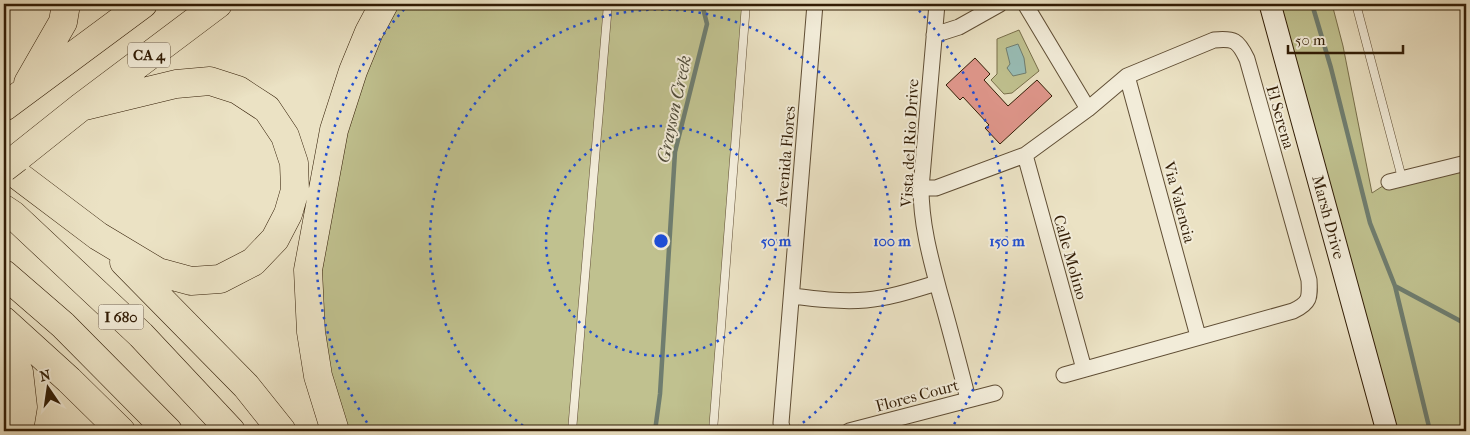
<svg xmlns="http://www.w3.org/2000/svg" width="1470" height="435" viewBox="0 0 1470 435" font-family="'IM FELL French Canon',serif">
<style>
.green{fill:#c0c18f;stroke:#786e4a}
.water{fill:#98bdb6;stroke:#6f7d6f}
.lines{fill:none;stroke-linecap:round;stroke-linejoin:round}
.stream{stroke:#6f7d6f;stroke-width:4.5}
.building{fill:#df968b;stroke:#311c05}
.lane-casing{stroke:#604e35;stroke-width:9}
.street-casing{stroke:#604e35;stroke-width:17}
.secondary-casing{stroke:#311c05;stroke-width:23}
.highway-casing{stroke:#311c05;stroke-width:29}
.lane{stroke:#f2ecd9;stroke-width:8}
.street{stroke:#f2ecd9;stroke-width:15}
.secondary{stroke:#f2ecd9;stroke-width:21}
.highway{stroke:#ebe2c4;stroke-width:28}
.highway-bridge-casing{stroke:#311c05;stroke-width:29;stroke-linecap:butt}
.highway-bridge{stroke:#ebe2c4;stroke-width:28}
.ring{fill:none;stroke:#1d4ed8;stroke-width:2.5;stroke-dasharray:2.5 5}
.labels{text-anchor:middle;stroke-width:4;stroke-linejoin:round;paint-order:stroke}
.shield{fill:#f2ecd9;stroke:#6b5a45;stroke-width:1}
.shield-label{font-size:15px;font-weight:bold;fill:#311c05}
.street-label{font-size:16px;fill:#311c05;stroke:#f2ecd9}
.water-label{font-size:18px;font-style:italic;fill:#504c3a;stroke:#f2ecd9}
.centre{fill:#1d4ed8;stroke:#f2ecd9;stroke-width:2.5}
.ring-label{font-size:15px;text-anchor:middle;font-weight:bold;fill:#1d4ed8;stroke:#f2ecd9;stroke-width:4;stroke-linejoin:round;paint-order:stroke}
</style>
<rect width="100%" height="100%" fill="#ebe2c4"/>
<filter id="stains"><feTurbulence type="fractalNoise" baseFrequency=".004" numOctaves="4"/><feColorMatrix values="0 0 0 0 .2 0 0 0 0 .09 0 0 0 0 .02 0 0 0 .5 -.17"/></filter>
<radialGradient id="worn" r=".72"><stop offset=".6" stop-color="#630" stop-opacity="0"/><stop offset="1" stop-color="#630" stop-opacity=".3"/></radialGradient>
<path class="green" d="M384,4H746L713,431H335L308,270Z
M1270,4H1332L1343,46L1372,193L1389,182L1466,163V431H1387Z
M1019,30L1039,71L1012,93L1004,94L991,80L997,74V39Z"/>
<path class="water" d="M1018,44L1024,58L1026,73L1013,76L1007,68L1010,64L1006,48Z"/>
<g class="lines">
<path class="stream" d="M1312,4L1331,68L1370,223L1395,286L1430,431
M1395,286L1466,324
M655,431L660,394L675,152L707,24L702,4"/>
</g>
<path class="building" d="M975,58L990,74L984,80L1008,106L1037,80L1052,96L1000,144L985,128L989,125L963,97L960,100L946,85Z"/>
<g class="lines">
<defs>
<path id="lane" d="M1356,4L1402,178
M572,431L608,4
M713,431L746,4"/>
<path id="street" d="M937,4L921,188C921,225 931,260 940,294C950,329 959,364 968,399
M1025,4L1088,109
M934,35L959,27L1000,4
M1127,76L1198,336
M1025,155L1084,369
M1389,182L1466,163
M921,188H936L1025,155L1088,109L1127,76L1214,40C1234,38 1238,40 1247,59L1309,280C1310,298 1310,303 1293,311L1064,375
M792,296C816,299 841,302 866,300C890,298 914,290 937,283
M783,431L781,423L815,4
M849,431L995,393"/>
<path id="secondary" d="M1270,4L1387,431"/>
<path id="highway" d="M28,83L63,22L66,4
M4,107L143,4
M17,158L81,107L218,4
M4,165L98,236L158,272L191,281L220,279L253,262L275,239L288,214L295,190L294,163L285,136L267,109L238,90L210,81L176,84L81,107
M4,209L13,215L141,335L231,431
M124,262L246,386L282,431
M4,274L63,325L168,431
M4,321L69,380L121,431
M4,344L19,372L23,407L19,431
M335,431L318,376L311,332L308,270L334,130L353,71L369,32L384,4"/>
</defs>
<use href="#lane" class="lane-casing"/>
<use href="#street" class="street-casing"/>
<use href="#secondary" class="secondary-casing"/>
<use href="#highway" class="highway-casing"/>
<use href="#lane" class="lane"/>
<use href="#street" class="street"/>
<use href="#secondary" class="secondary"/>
<use href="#highway" class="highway"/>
<defs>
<path id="highway-bridge" d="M4,168L17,158"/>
</defs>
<use href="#highway-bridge" class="highway-bridge-casing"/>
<use href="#highway-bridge" class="highway-bridge"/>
</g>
<g class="ring">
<circle cx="661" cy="241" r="115"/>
<path d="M529 430A231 231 0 1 1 793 430"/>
<path d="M371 429A346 346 0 0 1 408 5M914 5A346 346 0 0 1 951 429"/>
</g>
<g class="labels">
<g class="shield">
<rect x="128" y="42.5" width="42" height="25" rx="4"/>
<rect x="98.5" y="304.5" width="45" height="25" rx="4"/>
</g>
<g class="shield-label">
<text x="149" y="60">CA 4</text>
<text x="121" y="322">I 680</text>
</g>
<g class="street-label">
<text transform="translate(1281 117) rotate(74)" y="6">El Serena</text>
<text transform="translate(909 143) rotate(-87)" y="6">Vista del Rio Drive</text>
<text transform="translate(785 156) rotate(-85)" y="6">Avenida Flores</text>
<text transform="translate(1180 202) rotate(75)" y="6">Via Valencia</text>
<text transform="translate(1329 217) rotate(75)" y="6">Marsh Drive</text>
<text transform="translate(1071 257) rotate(74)" y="6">Calle Molino</text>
<text transform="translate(917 395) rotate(-15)" y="6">Flores Court</text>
</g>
<g class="water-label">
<text transform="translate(674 109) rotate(-78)" y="6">Grayson Creek</text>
</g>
</g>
<circle cx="661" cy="241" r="8" class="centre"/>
<g class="ring-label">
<text x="776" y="246">50 m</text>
<text x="892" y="246">100 m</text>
<text x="1007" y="246">150 m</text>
</g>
<rect width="1470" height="435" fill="none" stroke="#ebe2c4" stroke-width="20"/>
<rect x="5" y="5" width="1460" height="425" fill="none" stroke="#311c05" stroke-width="2.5"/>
<rect x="10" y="10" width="1450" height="415" fill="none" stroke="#311c05"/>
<g transform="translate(48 388) rotate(347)" stroke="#f2ecd9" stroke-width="4" paint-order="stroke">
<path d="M0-4L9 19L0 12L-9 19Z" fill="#311c05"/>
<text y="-8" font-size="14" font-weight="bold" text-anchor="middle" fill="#311c05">N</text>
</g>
<path d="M1288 45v8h115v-8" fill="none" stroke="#311c05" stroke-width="2.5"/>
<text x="1295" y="45" font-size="15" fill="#311c05" stroke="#f2ecd9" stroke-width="4" paint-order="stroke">50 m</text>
<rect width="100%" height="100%" filter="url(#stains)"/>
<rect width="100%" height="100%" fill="url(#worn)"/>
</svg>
